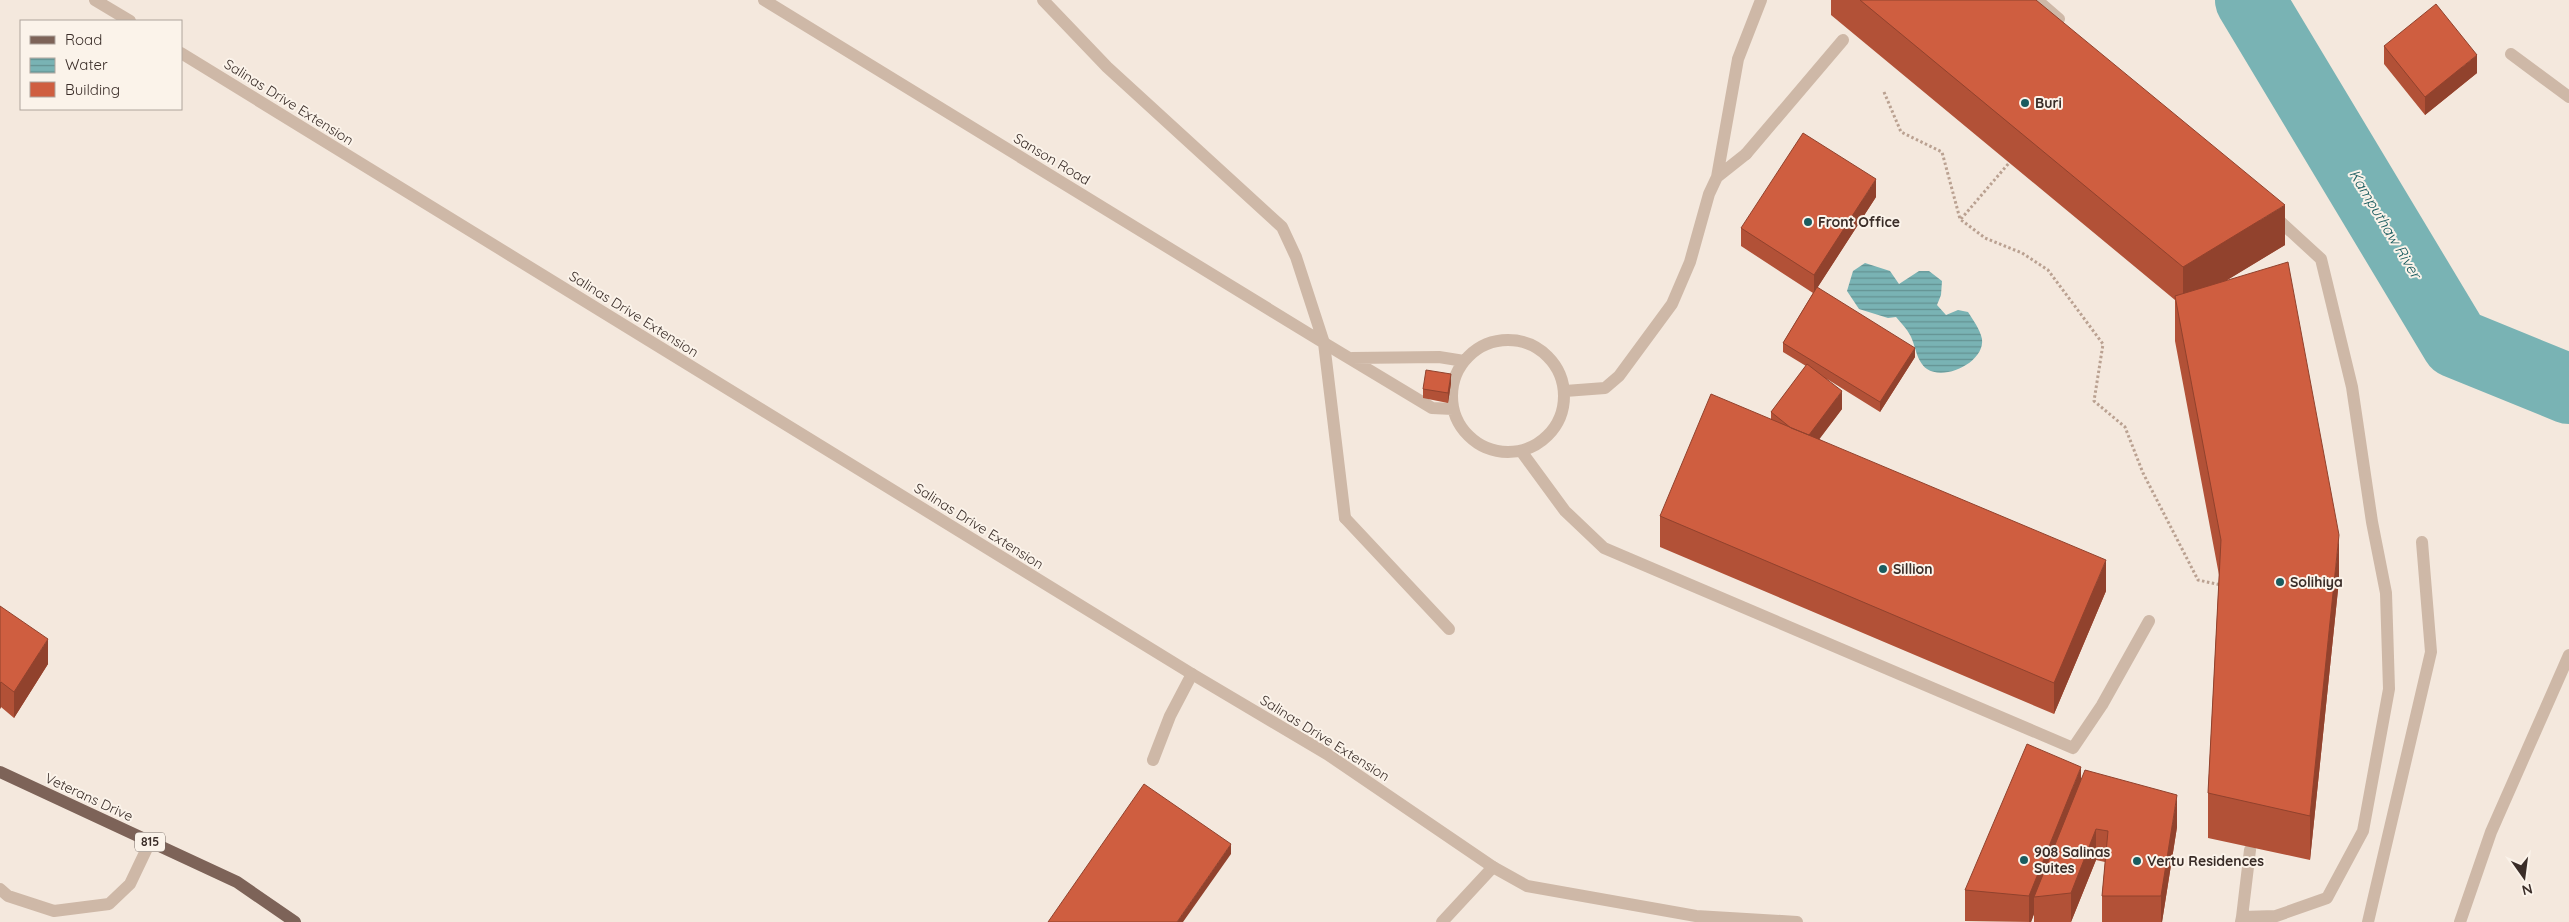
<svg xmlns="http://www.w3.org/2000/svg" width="2569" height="922" viewBox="0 0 2569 922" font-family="Quicksand,sans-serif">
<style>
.water{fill:url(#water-rules)}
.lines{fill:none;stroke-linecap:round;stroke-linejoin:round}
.river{stroke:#79b3b4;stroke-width:70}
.path{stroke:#baa191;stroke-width:3;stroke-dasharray:2.5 2.5;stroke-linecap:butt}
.service{stroke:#ceb8a7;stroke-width:12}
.minor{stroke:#ceb8a7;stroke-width:12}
.tertiary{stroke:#ceb8a7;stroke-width:12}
.primary{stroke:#7d6358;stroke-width:12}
.service-bridge{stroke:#ceb8a7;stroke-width:12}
.wall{fill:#b25137}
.shaded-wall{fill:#91422d}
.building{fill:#cf5e40;stroke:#91422d}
.poi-dot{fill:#1a5c5f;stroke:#fbf3ea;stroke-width:2}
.labels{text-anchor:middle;stroke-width:4;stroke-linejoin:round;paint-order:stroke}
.shield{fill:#fbf3ea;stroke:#746862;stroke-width:1}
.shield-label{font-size:12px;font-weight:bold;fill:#3a2d28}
.street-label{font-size:14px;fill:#3a2d28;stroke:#fbf3ea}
.poi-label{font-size:14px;font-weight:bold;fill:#3a2d28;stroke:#fbf3ea;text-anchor:start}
.water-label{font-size:15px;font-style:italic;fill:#1a5c5f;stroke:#fbf3ea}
</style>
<defs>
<pattern id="water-rules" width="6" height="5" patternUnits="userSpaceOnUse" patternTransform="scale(1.25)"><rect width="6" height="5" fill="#79b3b4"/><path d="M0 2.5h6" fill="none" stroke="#649292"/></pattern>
</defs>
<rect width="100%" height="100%" fill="#f4e8dd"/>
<path class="water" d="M1865,263L1890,271L1899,284L1919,271H1929L1942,281L1941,295L1937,305L1946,315L1958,310L1968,312C1973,320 1980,329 1982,339C1985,362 1945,381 1927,369C1916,361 1916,346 1910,335C1907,329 1901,323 1896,317L1888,318L1859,309L1847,291L1853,271Z"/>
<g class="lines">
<path class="river" d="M2250,0L2456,343L2569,389"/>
<path class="path" d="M1884,92L1901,132L1942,152L1960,219L1985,238L2022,253L2048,270L2103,344L2094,401L2125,427L2143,473L2198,580L2221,585
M1961,219L2009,163"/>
<path class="service" d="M2037,0L2059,19
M1717,177L1746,154
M1452 396a56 56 0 1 1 112 0a56 56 0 1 1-112 0Z
M1324,343L1432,408L1453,409
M1352,358L1439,357L1464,361
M1565,391L1605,388L1619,376L1672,304L1690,262L1709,194L1717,177L1738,59L1761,0
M1521,451L1565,511L1604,548L2073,748L2102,705L2149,621
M1345,518L1449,629
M1153,760L1170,716L1192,674
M0,889L8,896L54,911L109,904L130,884L150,842
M2242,917L2250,850
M1442,922L1493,867
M2241,922L2242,917L2276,916L2327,898L2363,831L2389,689L2386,593L2372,522L2352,387L2321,259L2273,215
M2368,922L2431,652L2422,542
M2460,922L2491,832L2569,655"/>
<path class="minor" d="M764,0L1324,343
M1043,0L1107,67L1282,227L1296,257L1324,343L1345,518
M2511,54L2569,97"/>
<path class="tertiary" d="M95,0L130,21
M181,53L1192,674L1327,754L1493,867L1527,886L1696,916L1797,922"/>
<path class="primary" d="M0,772L237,882L295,922"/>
<path class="service-bridge" d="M1746,154L1843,40"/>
</g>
<path class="wall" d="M1831,0H2036L2285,245L2225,281L2339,580L2310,860L2208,838V793L2219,575L2175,341V300L1831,15Z
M2384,46L2477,73L2425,115L2384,64Z
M1876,197L1817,288L1915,357L1880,412L1827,379L1842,409L1819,439L2106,591L2054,714L1660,547V516L1771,419V412L1806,366L1783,352V343L1813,293L1741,246V228Z
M1451,383L1448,403L1423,398V389Z
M0,606L48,664L14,718L1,707L0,709Z
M2081,780L2177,827L2162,922H2102V896L2105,862L2096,860L2071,922H2034V914L2031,922L1965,921V890Z"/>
<path class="shaded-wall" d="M2477,55V73L2425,115V97Z
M1876,179V197L1814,293V275Z
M2285,205V245L2183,307V267Z
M1915,348V357L1880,412V402Z
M1451,374V383L1448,403V393Z
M1842,391V409L1806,457V439Z
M2339,535V580L2310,860V816Z
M2106,560V591L2054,714V683Z
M48,639V664L14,718V692Z
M1,682V707L0,709V683Z
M2081,767V798L2034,897V914L2031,922H2029V896Z
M2177,795V827L2162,922H2161V896Z
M2096,829V860L2071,922V893Z
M1231,844V854L1183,922H1177Z"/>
<path class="building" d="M1860,0H2036L2285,205L2183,267Z
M2436,4L2477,55L2425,97L2384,46Z
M1803,133L1876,179L1814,275L1741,228Z
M2288,262L2339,535L2310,816L2208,793L2221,540L2175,296Z
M1817,287L1915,348L1880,402L1783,343Z
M1807,364L1842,391L1809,435L1791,428L1771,412Z
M1426,370L1451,374L1448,393L1423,389Z
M1711,394L2106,560L2054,683L1660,516Z
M0,606L48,639L14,692L1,682L0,683Z
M2027,744L2081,767L2029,896L1965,890Z
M2085,770L2177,795L2161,896H2102L2108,831L2096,829L2071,893L2034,897Z
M1144,784L1231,844L1177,922H1048Z"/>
<g class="poi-dot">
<circle cx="2025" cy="103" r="5"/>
<circle cx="1808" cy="222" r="5"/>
<circle cx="1883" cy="569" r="5"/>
<circle cx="2280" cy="582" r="5"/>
<circle cx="2024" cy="860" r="5"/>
<circle cx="2137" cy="861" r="5"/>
</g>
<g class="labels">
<rect class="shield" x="135" y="832.5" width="30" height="19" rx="4"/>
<g class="shield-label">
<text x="150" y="846">815</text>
</g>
<g class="street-label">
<text transform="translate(289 102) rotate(32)" y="5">Salinas Drive Extension</text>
<text transform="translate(1052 159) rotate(31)" y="5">Sanson Road</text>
<text transform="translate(634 314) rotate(32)" y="5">Salinas Drive Extension</text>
<text transform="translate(979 526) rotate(32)" y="5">Salinas Drive Extension</text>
<text transform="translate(1325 738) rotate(32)" y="5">Salinas Drive Extension</text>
<text transform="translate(89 797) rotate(25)" y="5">Veterans Drive</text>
</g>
<g class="poi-label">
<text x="2035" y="108">Buri</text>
<text x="1818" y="227">Front Office</text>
<text x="1893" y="574">Sillion</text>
<text x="2290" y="587">Solihiya</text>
<text x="2034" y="857">908 Salinas<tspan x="2034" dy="16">Suites</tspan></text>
<text x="2147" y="866">Vertu Residences</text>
</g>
<g class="water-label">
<text transform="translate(2385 224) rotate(59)" y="5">Kamputhaw River</text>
</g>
</g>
<rect x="20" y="20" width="162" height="90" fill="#fbf3ea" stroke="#aea49c"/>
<rect x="30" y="36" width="25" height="8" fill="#7d6358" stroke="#aea49c"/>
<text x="65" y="45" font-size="15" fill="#3a2d28">Road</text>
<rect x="30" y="58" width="25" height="15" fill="url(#water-rules)" stroke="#aea49c"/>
<text x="65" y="70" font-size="15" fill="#3a2d28">Water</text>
<rect x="30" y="82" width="25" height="15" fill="#cf5e40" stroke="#aea49c"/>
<text x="65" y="95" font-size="15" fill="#3a2d28">Building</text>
<g transform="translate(2524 877) rotate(166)" stroke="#fbf3ea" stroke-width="4" paint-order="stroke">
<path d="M0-4L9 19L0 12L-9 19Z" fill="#3a2d28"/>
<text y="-8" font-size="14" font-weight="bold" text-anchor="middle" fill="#3a2d28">N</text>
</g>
</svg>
